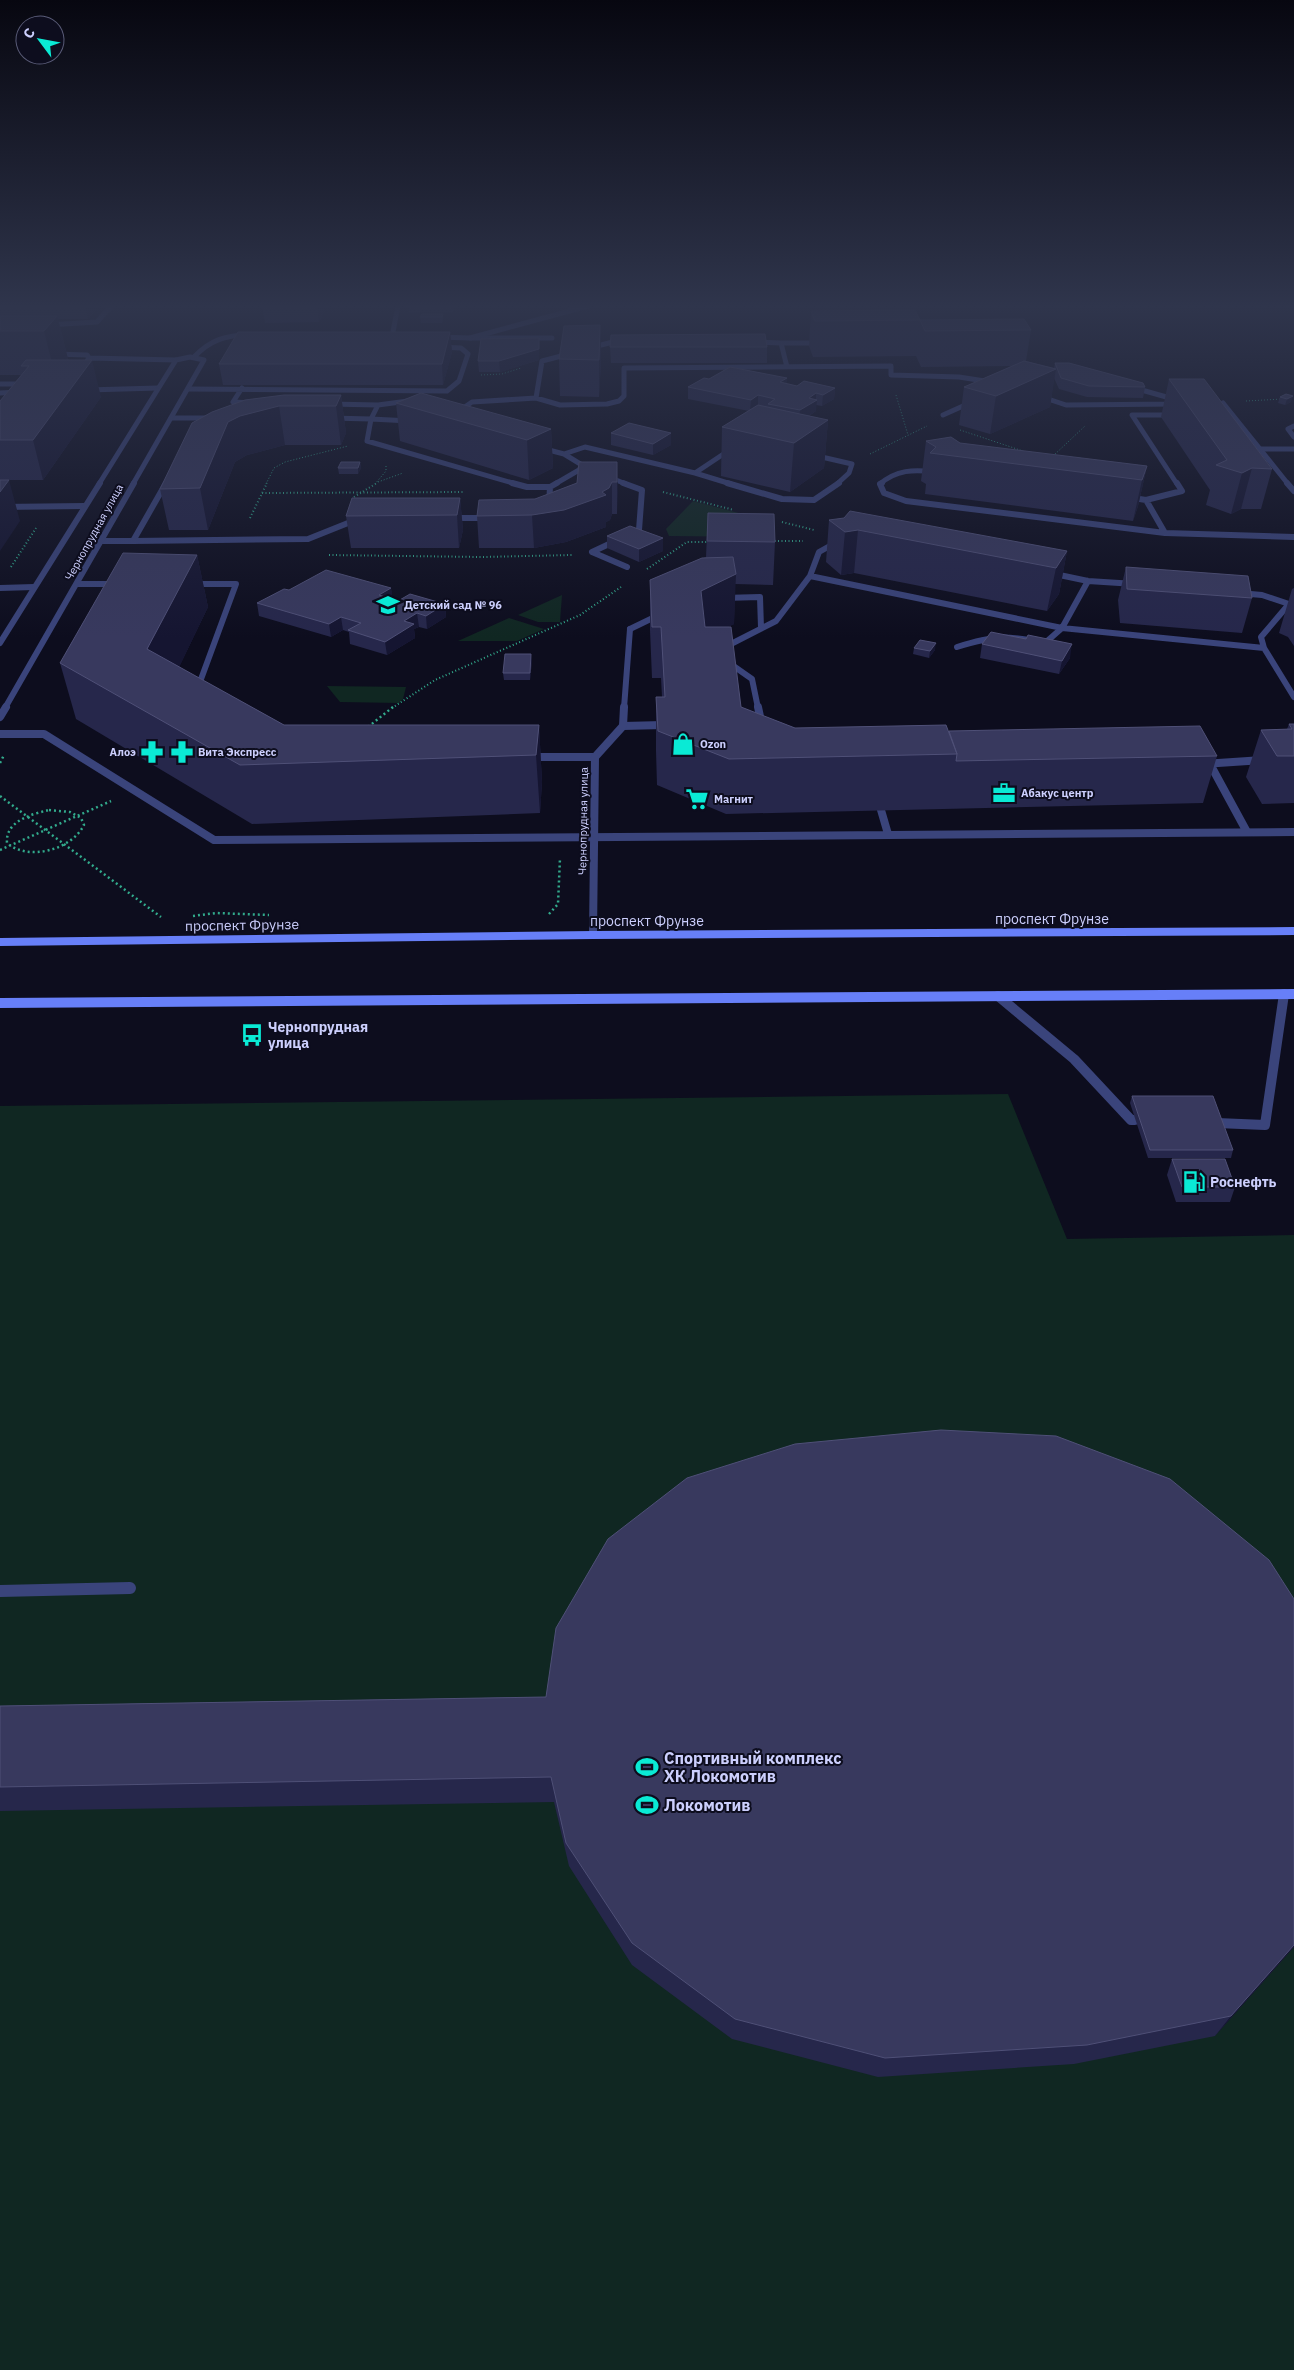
<svg xmlns="http://www.w3.org/2000/svg" width="1294" height="2370" viewBox="0 0 1294 2370" font-family="'IBM Plex Sans',sans-serif">
<style>
.green{fill:#102722}
.lines{fill:none;stroke-linecap:round;stroke-linejoin:round}
.path-far2{stroke:#32aa8c;stroke-width:1;stroke-dasharray:1 2;stroke-linecap:butt}
.path-far1{stroke:#32aa8c;stroke-width:2;stroke-dasharray:1 2.5;stroke-linecap:butt}
.path{stroke:#32aa8c;stroke-width:2.5;stroke-dasharray:2 3;stroke-linecap:butt}
.service-far4{stroke:#3a447b;stroke-width:5}
.service-far3{stroke:#3a447b;stroke-width:6}
.service-far2{stroke:#3a447b;stroke-width:8}
.service-far1{stroke:#3a447b;stroke-width:10}
.service{stroke:#3a447b;stroke-width:12}
.minor-far2{stroke:#3a447b;stroke-width:5}
.minor-far1{stroke:#3a447b;stroke-width:6}
.minor{stroke:#3a447b;stroke-width:8}
.secondary-far1{stroke:#677ff8;stroke-width:8}
.secondary{stroke:#677ff8;stroke-width:10}
.wall{fill:#26274b}
.shaded-wall{fill:#151531}
.building{fill:#38395e;stroke:#4f5077}
.labels{text-anchor:middle;stroke-width:4;stroke-linejoin:round;paint-order:stroke}
.far-street-label{font-size:11px;fill:#cccffd;stroke:#0d0d1e}
.far-poi-label{font-size:11px;font-weight:bold;fill:#cccffd;stroke:#0d0d1e;text-anchor:start}
.street-label{font-size:14px;fill:#cccffd;stroke:#0d0d1e}
.poi-label{font-size:14px;font-weight:bold;fill:#cccffd;stroke:#0d0d1e;text-anchor:start}
.near-poi-label{font-size:16px;font-weight:bold;fill:#cccffd;stroke:#0d0d1e;text-anchor:start}
</style>
<rect width="100%" height="100%" fill="#0d0d1e"/>
<path class="green" d="M693,501L773,522L775,537L669,536L666,529Z
M562,595L560,622H538L518,615Z
M509,618L544,629L517,641H458Z
M327,686L406,687L403,699L399,703L340,702Z
M1008,1094L1067,1239L1294,1235V2370H0V1106Z"/>
<g class="lines">
<path class="path-far2" d="M481,375L502,374L521,368
M896,395L908,435
M1246,401L1283,399
M960,430L1023,451
M870,454L927,426
M1053,456L1085,426
M378,482L403,473
M266,484L274,468L285,462L348,446
M375,484L386,471V466"/>
<path class="path-far1" d="M663,492L734,510
M262,493L465,492
M354,497L377,483
M250,518L267,483
M782,522L814,530
M771,541H803
M329,555L482,557L572,555
M11,567L36,528
M647,569L687,542H710
M392,708L435,680L580,615L621,587"/>
<path class="path" d="M368,727L393,707
M0,763L4,755
M0,796L161,917
M49,810L70,812L81,818L84,825C72,849 29,862 7,843C5,821 32,814 49,810Z
M0,850L111,801
M549,914L558,904L560,858
M193,916L216,913L269,915"/>
<path class="service-far4" d="M47,325L97,322L111,306
M470,338H552
M753,342L781,343
M589,348L613,342H624
M53,354L87,355L89,358
M787,367L781,343H821
M81,370L89,358L176,360
M0,384H27
M1131,387L1177,400
M242,388L233,402L253,403
M188,389L447,391L459,381L468,354L461,348L439,347
M87,390L158,388
M0,393L20,392
M1039,396L1066,405L1175,404
M536,398L542,361L573,353
M330,404L378,405L408,401
M378,405L371,419L410,421
M456,413L472,402L536,398L560,405L607,404L619,401L624,396V368L891,366V375L959,377L991,382
M943,415L972,402
M1174,415H1132L1177,484
M171,418H213
M330,418L371,419L367,441L516,484
M1294,426L1288,429L1294,437
M541,448L564,454L582,465L579,470L555,484
M1261,449H1294
M564,454L585,447L695,473L731,449
M813,455L852,464L849,473L837,484
M695,473L731,484
M606,476L626,484
M166,484L168,480
M880,484C896,470 914,469 934,472"/>
<path class="service-far3" d="M512,483L527,487H550L549,506
M623,483L642,490L639,530L592,552L627,567
M727,483L782,499L814,500L839,483
M882,483L880,484L884,493L906,501L1165,533
M1177,483L1182,491L1146,500L1165,533L1294,537
M550,487L557,483
M1127,497L1146,500
M0,507L85,506
M448,518H488
M101,541H133L166,483
M133,541L308,539L358,519
M1050,573L1088,581L1135,584
M810,576L1062,628L1264,648
M78,584H119
M191,584H236L197,690
M0,588L34,587
M1239,593L1262,595L1289,604
M723,598L760,597L761,628
M1293,604H1289L1261,637L1264,648L1294,697
M630,629L661,614
M957,647C995,635 1006,635 1045,643L1062,628L1088,581
M758,708L752,679L732,665L729,645L776,621L810,576L819,552L837,542"/>
<path class="service-far2" d="M758,707L762,726
M623,726L663,725
M0,734H44L214,840L1294,832
M528,757H595
M1203,764L1263,760
M1210,764L1247,832
M881,810L888,834"/>
<path class="service-far1" d="M998,996L1074,1059L1131,1120H1135
M1217,1123L1265,1125L1284,994"/>
<path class="service" d="M0,1591L130,1588"/>
<path class="minor-far2" d="M392,337L398,306
M438,337L470,338L588,306
M194,357C210,340 226,335 249,335
M1223,403L1288,484
M99,484L176,360L190,357L204,360L133,484"/>
<path class="minor-far1" d="M1287,483L1294,491
M0,643L100,483
M5,708L134,483
M624,708L630,629"/>
<path class="minor" d="M0,717L6,707
M593,935L595,757L623,726L624,707"/>
<path class="secondary-far1" d="M0,942L593,935L1294,931"/>
<path class="secondary" d="M0,1003L1294,994"/>
</g>
<path class="wall" d="M0,306H99L88,319H58L68,359L101,397L43,480H0V401L21,375H0Z
M262,306H323L324,312L319,322L265,323Z
M409,306H454V307L453,312L409,313Z
M811,311L1031,330L1026,361L1054,368L1055,363L1145,387L1143,398L1087,397L1059,389L1054,378L1050,407L990,434L959,425L964,387L1012,366L921,367L916,356L813,357L809,346Z
M443,314V319L442,323H421L420,317Z
M600,325L601,361L599,397L560,396L559,359Z
M450,332L452,352L443,385H223L219,364Z
M610,347H767V363H611Z
M539,360L500,372H479L478,361Z
M730,367L787,378V384L797,386L804,381L835,388L834,399L822,406L816,405V411L809,416L828,420L824,468L790,492L721,476L722,427L749,411L688,399V387L704,378L709,379Z
M1169,379L1272,469L1261,509H1241L1231,514L1206,505L1210,490L1161,417Z
M1286,394L1291,402L1285,405L1278,403L1280,397Z
M341,395L346,433L341,445H285L247,455L235,462L208,530H169L160,489L245,400Z
M396,403L551,429L553,468L529,480L400,441Z
M611,433H671V445L653,455L611,445Z
M926,441L960,443L1147,466L1138,506L1133,521L925,494L926,484L921,481Z
M360,462L361,468L358,474H339L338,468Z
M617,462V514H612L610,520L606,522V527L566,542L534,548H479L477,516L535,499L577,483Z
M460,498L463,530L459,548H351L346,516Z
M708,513L775,542L773,585L735,584L734,624L727,627L741,707L795,728L949,731L1217,756L1203,803L726,814L657,785L656,751V697H662L661,678H652L650,630V580L706,557Z
M829,520L1067,551L1059,594L1047,611L854,573L841,575L826,562Z
M607,536L663,538V551L639,562L607,548Z
M197,555L208,607L179,667L284,725H539L542,782L540,813L252,824L76,719L60,663Z
M1126,567L1252,598L1242,633L1120,623L1118,600Z
M391,588L392,599L398,601L445,604L446,617L427,629L419,627L414,629L415,638L387,655L350,644L349,632L343,630L331,637L259,616L257,603L289,590Z
M1294,588V646L1288,637L1279,633L1292,589Z
M982,644L1070,658L1059,674L980,658Z
M914,648L935,650L929,658L913,654Z
M532,661L530,680H504L503,673Z
M1289,724H1294V803L1262,804L1246,777L1261,730L1287,729Z
M1132,1096L1233,1150L1231,1158H1148L1130,1103Z
M1172,1159L1235,1187L1230,1202H1176L1167,1175Z
M1294,1599V1947L1215,2036L1074,2064L878,2077L732,2039L632,1965L569,1866L554,1802L0,1811V1706L546,1697Z"/>
<path class="shaded-wall" d="M85,306H99L88,319Z
M317,306H323L324,312L319,322Z
M57,316L68,359L55,375L44,331Z
M600,325L601,361L599,397V360Z
M450,332L452,352L443,385L442,364Z
M539,338V360L500,372L499,361Z
M92,360L101,397L43,480L33,440Z
M1056,369L1050,407L990,434L996,396Z
M787,378V389L780,382Z
M835,388L834,399L822,406L823,395Z
M816,393V401L817,400L816,411L799,422L800,410L809,398Z
M341,395L346,433L341,445L336,406Z
M758,395V407L750,411L751,400Z
M1293,396L1291,402L1285,405L1287,399Z
M279,406L285,445L247,455L235,462L208,530L200,488L228,422L240,416Z
M828,420L824,468L790,492L794,443Z
M551,429L553,468L529,480L527,440Z
M671,433V445L653,455V444Z
M360,462L361,468L358,474V468Z
M617,462L618,493L617,514Z
M1147,466L1138,506L1133,521L1142,480Z
M1252,468L1241,509L1231,514L1242,473Z
M9,480L20,521L0,551V492Z
M612,482V514L610,520L606,522V527L566,542L534,548L532,515L602,492Z
M460,498L463,530L459,548L457,515Z
M858,530L854,573L841,575L845,532Z
M663,538V551L639,562V549Z
M1067,551L1059,594L1047,611L1056,568Z
M197,555L208,607L161,705L147,649Z
M736,574L734,624L700,642L701,591Z
M391,588L393,601L379,595Z
M445,604L446,617L427,629L426,616Z
M417,613L419,627L414,629L415,638L387,655L385,642L404,621Z
M341,617L343,630L331,637L329,624Z
M936,643L935,650L929,658L930,651Z
M1072,644L1070,658L1059,674L1062,661Z
M531,654L532,661L530,680V673Z
M539,725L542,782L540,813L536,755Z
M1294,1945V1947L1215,2036L1231,2016Z"/>
<path class="building" d="M409,306H453L452,307H408Z
M915,310L920,320L1024,319L1031,330L925,331L920,320L815,321L811,311Z
M422,314H443L442,317H420Z
M0,316H57L44,331H0Z
M600,325L599,360L559,359L564,326Z
M238,332H450L442,364H219Z
M765,334L767,347H610L611,335Z
M539,338V349L499,361H478L481,339Z
M26,360H92L33,440H0V401L29,366H21Z
M1024,361L1056,369L996,396L964,387Z
M1055,363H1069L1143,383L1145,387L1089,386L1061,378Z
M730,367L787,378L780,382L797,386L804,381L835,388L823,395L816,393L809,398L817,400L800,410L768,404L775,399L758,395L751,400L688,387L704,378L709,379Z
M1169,379H1204L1272,469L1252,468L1242,473L1216,465L1227,460Z
M421,393L551,429L527,440L396,403Z
M1286,394L1293,396L1287,399L1280,397Z
M284,395H341L336,406H279L240,416L228,422L200,488L160,489L192,423L212,412L245,400Z
M758,405L828,420L794,443L722,427Z
M629,423L671,433L653,444L611,433Z
M951,437L960,443L1147,466L1142,480L930,453L936,447L926,441Z
M341,462H360L358,468H338Z
M579,462H617V482H612L609,488L602,492L606,495L564,510L532,515L477,516L479,500L535,499L577,483Z
M0,480H9L0,492Z
M352,498H460L457,515L346,516Z
M850,511L1067,551L1056,568L858,530L845,532L829,520L844,518Z
M708,513L774,514L775,542L707,541Z
M630,526L663,538L639,549L607,536Z
M123,553L197,555L147,649L284,725H539L536,755L240,765L60,663Z
M733,557L736,574L701,591L705,627H731L741,707L795,728L946,725L957,754L729,759L658,731L656,697H665L661,627H652L650,580L702,558Z
M1126,567L1248,576L1252,598L1127,589Z
M326,570L391,588L379,595L398,601L410,594L445,604L426,616L417,613L404,621L414,624L385,642L348,630L361,623L341,617L329,624L257,603L284,589L289,590Z
M991,632L1026,639L1028,635L1072,644L1062,661L982,644Z
M920,640L936,643L930,651L914,648Z
M505,654H531L530,673H503Z
M1289,724H1294V756H1277L1261,730L1292,729Z
M1200,726L1217,756L956,761L957,754L949,731Z
M1132,1096H1213L1233,1150H1150Z
M1172,1159H1225L1235,1187H1182Z
M941,1430L1056,1436L1170,1479L1269,1560L1294,1599V1945L1231,2016L1087,2045L885,2058L735,2019L632,1943L566,1843L551,1777L0,1787V1706L546,1697L556,1628L608,1539L687,1478L795,1444Z"/>
<linearGradient id="sky" x2="0" y2="1"><stop stop-color="#070710"/><stop offset="0.48" stop-color="#2f354c"/><stop offset="1" stop-color="#2f354c" stop-opacity="0"/></linearGradient>
<rect width="1294" height="638" fill="url(#sky)"/>
<defs>
<symbol id="school-bare" viewBox="-9 -9 18 18"><path d="M0-5L7-2L0 1L-7-2ZM-4 1L0 2.5L4 1V4Q0 6-4 4Z" fill="#0aead5" stroke="#0d0d1e" stroke-width="2.5" paint-order="stroke"/></symbol>
<symbol id="shop-bare" viewBox="-9 -9 18 18"><path d="M-5-2.5h2.3a2.7 3.5 0 0 1 5.4 0H5L5.5 6h-11ZM-1.5-2.5h3a1.5 2.3 0 0 0-3 0Z" fill="#0aead5" stroke="#0d0d1e" stroke-width="2.5" paint-order="stroke"/></symbol>
<symbol id="pharmacy-bare" viewBox="-9 -9 18 18"><path d="M-2-6h4v4h4v4h-4v4h-4v-4h-4v-4h4Z" fill="#0aead5" stroke="#0d0d1e" stroke-width="2.5" paint-order="stroke"/></symbol>
<symbol id="office-bare" viewBox="-9 -9 18 18"><path d="M-6-3h4V-5.5h4V-3h4V5H-6ZM-1-4.5V-3h2v-1.5ZM-6 0V1H6V0Z" fill="#0aead5" stroke="#0d0d1e" stroke-width="2.5" paint-order="stroke"/></symbol>
<symbol id="supermarket-bare" viewBox="-9 -9 18 18"><path d="M-6-5.5h2.5l.6 2H6L4.5 2H-2.5L-4.4-4H-6ZM-1.5 3.2a1.3 1.3 0 1 0 .1 0ZM3 3.2a1.3 1.3 0 1 0 .1 0Z" fill="#0aead5" stroke="#0d0d1e" stroke-width="2.5" paint-order="stroke"/></symbol>
<symbol id="bus-bare" viewBox="-9 -9 18 18"><path d="M-5-6H5V4H4V6H2V4H-2V6H-4V4H-5ZM-3.5-4V0h7V-4ZM-3.5 1.2v1.5H-2V1.2ZM2 1.2v1.5H3.5V1.2Z" fill="#0aead5" stroke="#0d0d1e" stroke-width="2.5" paint-order="stroke"/></symbol>
<symbol id="fuel-bare" viewBox="-9 -9 18 18"><path d="M-5.5-6h7V0h2V4h1.3V-2.5L3-4.5l.8-.8L6-3V5H2.5V1h-1V6h-7ZM-4.2-4.7v3.2H.2V-4.7Z" fill="#0aead5" stroke="#0d0d1e" stroke-width="2.5" paint-order="stroke"/></symbol>
<symbol id="stadium-bare" viewBox="-9 -9 18 18"><path d="M0-5a6.5 5 0 1 0 0 10a6.5 5 0 1 0 0-10ZM-3.5-1.8h7v3.6h-7Z" fill="#0aead5" stroke="#0d0d1e" stroke-width="2.5" paint-order="stroke"/></symbol>
</defs>
<g fill-rule="evenodd">
<use href="#school-bare" x="372" y="589" width="32" height="32"/>
<use href="#shop-bare" x="667" y="728" width="32" height="32"/>
<use href="#pharmacy-bare" x="136" y="736" width="32" height="32"/>
<use href="#pharmacy-bare" x="166" y="736" width="32" height="32"/>
<use href="#office-bare" x="988" y="777" width="32" height="32"/>
<use href="#supermarket-bare" x="681" y="783" width="32" height="32"/>
<use href="#bus-bare" x="236" y="1019" width="32" height="32"/>
<use href="#fuel-bare" x="1178" y="1166" width="32" height="32"/>
<use href="#stadium-bare" x="631" y="1751" width="32" height="32"/>
<use href="#stadium-bare" x="631" y="1789" width="32" height="32"/>
</g>
<g class="labels">
<g class="far-street-label">
<text transform="translate(94 532) rotate(-61)" y="4">Чернопрудная улица</text>
<text transform="translate(583 821) rotate(-89)" y="4">Чернопрудная улица</text>
</g>
<g class="far-poi-label">
<text x="404" y="609">Детский сад № 96</text>
<text x="700" y="748">Ozon</text>
<text x="136" y="756" text-anchor="end">Алоэ</text>
<text x="198" y="756">Вита Экспресс</text>
<text x="1021" y="797">Абакус центр</text>
<text x="714" y="803">Магнит</text>
</g>
<g class="street-label">
<text x="1052" y="924">проспект Фрунзе</text>
<text x="647" y="926">проспект Фрунзе</text>
<text transform="translate(242 925) rotate(-1)" y="5">проспект Фрунзе</text>
</g>
<g class="poi-label">
<text x="268" y="1032">Чернопрудная<tspan x="268" dy="16">улица</tspan></text>
<text x="1210" y="1187">Роснефть</text>
</g>
<g class="near-poi-label">
<text x="664" y="1764">Спортивный комплекс<tspan x="664" dy="18">ХК Локомотив</tspan></text>
<text x="664" y="1811">Локомотив</text>
</g>
</g>
<g transform="translate(40 40) rotate(302)"><circle r="24" fill="#0d0d1e" stroke="#595b77"/>
<path d="M0-4L9 19L0 12L-9 19Z" fill="#0aead5"/>
<text y="-8" font-size="14" font-weight="bold" text-anchor="middle" fill="#cccffd">С</text>
</g>
</svg>
